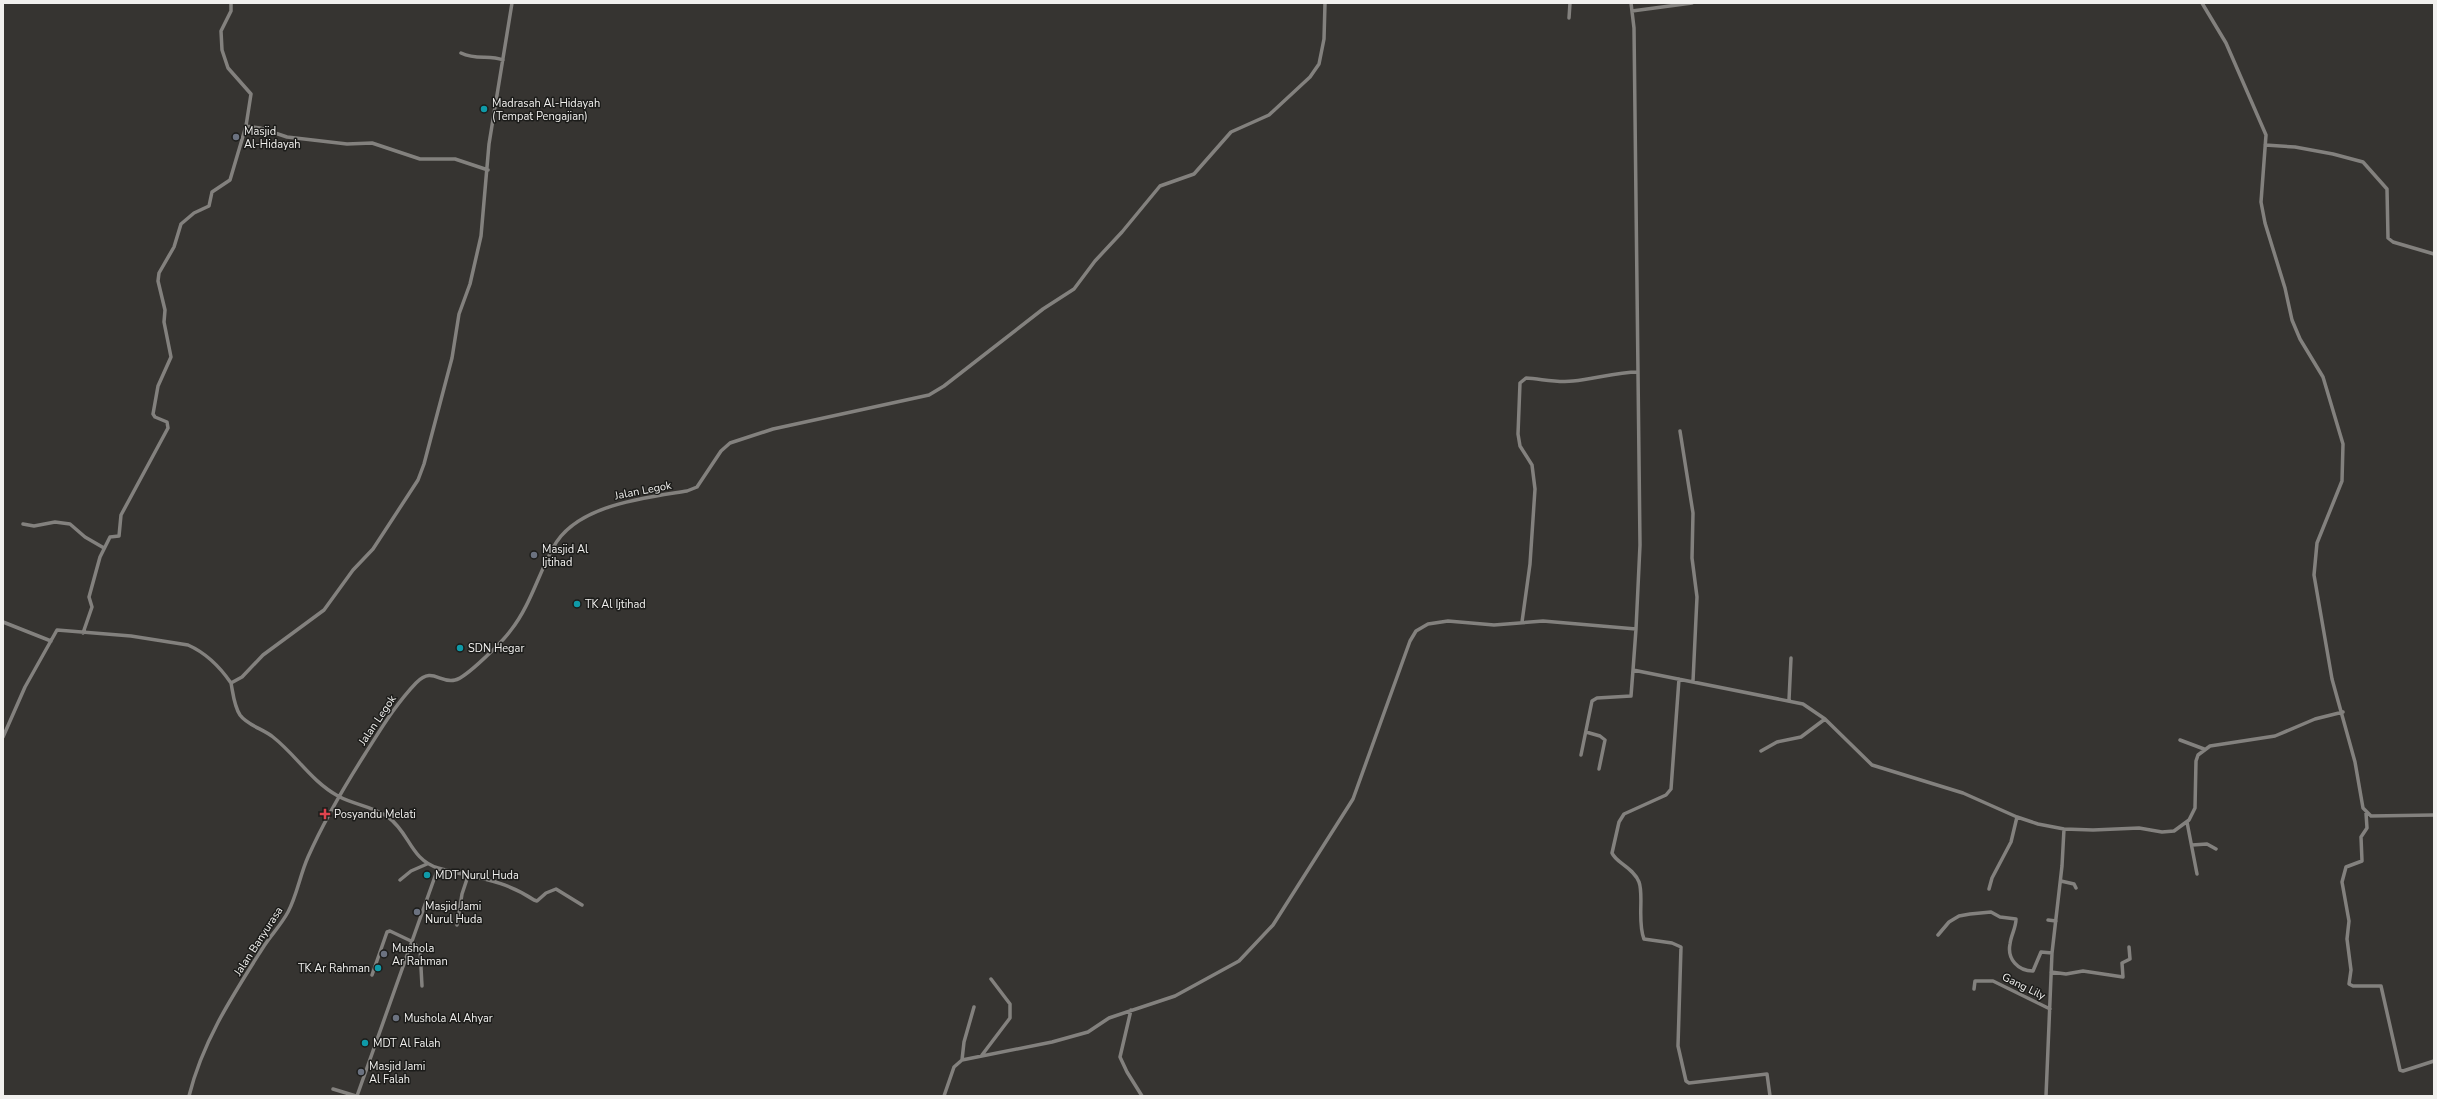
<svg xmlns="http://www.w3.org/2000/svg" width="2437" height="1099" viewBox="0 0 2437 1099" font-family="'Nunito Sans',sans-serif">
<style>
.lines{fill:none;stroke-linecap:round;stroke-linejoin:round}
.street{stroke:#83817e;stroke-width:3.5}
.culture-dot{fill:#0f9aa8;stroke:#1c1c1a;stroke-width:1.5}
.worship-dot{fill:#6b7280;stroke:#1c1c1a;stroke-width:1.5}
.health-dot{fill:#e0444e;stroke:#1c1c1a;stroke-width:1.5}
.labels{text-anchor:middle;stroke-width:3;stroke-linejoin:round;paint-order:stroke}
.poi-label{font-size:11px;fill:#f1f0ee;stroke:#1c1c1a;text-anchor:start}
.street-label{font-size:11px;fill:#f1f0ee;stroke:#1c1c1a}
</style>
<rect width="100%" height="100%" fill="#363431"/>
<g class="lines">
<path class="street" d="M231,3V11L221,31L222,50L228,68L251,94L246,126L260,128L287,137L347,144L372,143L420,159H455L488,170
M2202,3L2226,43L2266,135L2261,202L2265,223L2285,288L2292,320L2300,339L2323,377L2343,444L2342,481L2317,543L2314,575L2332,679L2355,762L2363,808L2371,816L2434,815
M1632,11L1692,3
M1569,18L1570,3
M461,53C477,61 489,54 503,60
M2265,145L2295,147L2333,154L2363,162L2387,189L2388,238L2393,242L2434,254
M1680,431L1693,513L1692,558L1697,597L1693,681
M23,524L34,526L55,522L70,524L85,537L104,548
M3,622L51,641
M1522,622L1530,564L1535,489L1532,465L1520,446L1518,434L1520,383L1526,378C1542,379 1557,383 1573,381C1595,379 1616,372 1638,372
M1636,629L1633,670L1803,704L1825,719L1872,765L1963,793L2017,817L2038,824L2064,829L2093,830L2139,828L2162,832L2174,831L2189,820L2195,808L2196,761L2198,755L2210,746L2275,736L2315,719L2343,712
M83,633L92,607L89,597L100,557L110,537L119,536L121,515L168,428L167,422L155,417L153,414L158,386L171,357L164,322L165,310L158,281L159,273L174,247L181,224L194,213L209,206L212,192L230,180L246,126
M1679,679L1671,789L1666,795L1624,814L1619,822L1612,853C1616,863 1633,867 1639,882C1644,895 1637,922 1644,939L1672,943L1681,947L1678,1046L1686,1081L1689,1083L1767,1074L1770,1096
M231,683C233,693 234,706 240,715C247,725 263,729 273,737C296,755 311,781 338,796C354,805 373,806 388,817C410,833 410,859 438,868L357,1096
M1789,700L1791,658
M1586,732L1600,736L1605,740L1599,769
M3,737L25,687L57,630L131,636L188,645C206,653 220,667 231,683L242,677L263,655L324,610L353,570L373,549L418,480L424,464L452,358L459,314L470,284L481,236L489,144L512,3
M2180,740L2204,749
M1761,751L1777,742L1801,737L1825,719
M1581,755L1592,701L1597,698L1631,696L1633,670
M2366,813L2367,828L2361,837L2362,861L2346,867L2342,882L2349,921L2347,939L2351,970L2349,984L2353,986H2381L2400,1070L2403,1071L2434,1061
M2187,822L2197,874
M2192,845L2207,844L2216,849
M438,868C474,878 503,879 534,900L537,901L546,893L556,889L582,905
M400,880L411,871L427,864
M2061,881L2074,884L2076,888
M1989,889L1992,878L2011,842L2017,817
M2048,920L2056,921
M457,925L462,894L468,876
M1938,935L1949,922L1959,916L1970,914L1991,912L2000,917L2016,919C2016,928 2011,935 2010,944C2007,959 2018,971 2033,971L2041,952L2052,953
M2051,972L2066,974L2083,971L2123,977L2122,963L2130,959L2129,947
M372,975L387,932L390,931L411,941L420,949L422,986
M1974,989L1975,981H1993L2050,1009
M1131,1010L1120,1057L1127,1072L1142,1096
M982,1055L1010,1018V1004L991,979
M962,1060L964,1042L974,1007
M333,1089L356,1096
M189,1096C203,1040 233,995 264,946C271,935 281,925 288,912C297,895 300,875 308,857C324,821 344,787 365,754C381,729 395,705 416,683C433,666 439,684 455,680C466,678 503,641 511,630C530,606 538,575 553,548C575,505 644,498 687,491L697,487L721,451L730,443L773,429L929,395L944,386L1043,309L1074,289L1095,261L1122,232L1160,186L1194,174L1231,132L1269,115L1310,77L1319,64L1324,39L1325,3
M944,1096L954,1067L962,1060L1052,1042L1088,1032L1109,1018L1175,996L1239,961L1273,925L1353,799L1410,641L1416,631L1428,624L1448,621L1494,625L1543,621L1636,629L1640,545L1634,28L1631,3
M2046,1096L2052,953L2062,866L2064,829"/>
</g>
<g class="culture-dot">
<circle cx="484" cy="109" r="4"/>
<circle cx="577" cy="604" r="4"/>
<circle cx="460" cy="648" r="4"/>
<circle cx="427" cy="875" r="4"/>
<circle cx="378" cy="968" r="4"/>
<circle cx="365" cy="1043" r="4"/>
</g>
<g class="worship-dot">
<circle cx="236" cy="137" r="4"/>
<circle cx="534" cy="555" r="4"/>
<circle cx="417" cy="912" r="4"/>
<circle cx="384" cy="954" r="4"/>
<circle cx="396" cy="1018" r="4"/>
<circle cx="361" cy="1072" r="4"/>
</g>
<path class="health-dot" d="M323 808h4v4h4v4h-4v4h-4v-4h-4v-4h4z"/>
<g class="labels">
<g class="poi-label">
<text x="492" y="107">Madrasah Al-Hidayah<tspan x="492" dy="13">(Tempat Pengajian)</tspan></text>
<text x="244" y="135">Masjid<tspan x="244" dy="13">Al-Hidayah</tspan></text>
<text x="542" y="553">Masjid Al<tspan x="542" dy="13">Ijtihad</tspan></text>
<text x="585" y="608">TK Al Ijtihad</text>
<text x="468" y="652">SDN Hegar</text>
<text x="334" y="818">Posyandu Melati</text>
<text x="435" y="879">MDT Nurul Huda</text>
<text x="425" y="910">Masjid Jami<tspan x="425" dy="13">Nurul Huda</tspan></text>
<text x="392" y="952">Mushola<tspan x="392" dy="13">Ar Rahman</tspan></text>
<text x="370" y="972" text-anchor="end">TK Ar Rahman</text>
<text x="404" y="1022">Mushola Al Ahyar</text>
<text x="373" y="1047">MDT Al Falah</text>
<text x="369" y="1070">Masjid Jami<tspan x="369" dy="13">Al Falah</tspan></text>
</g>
<g class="street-label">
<text transform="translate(643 490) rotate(-11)" y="4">Jalan Legok</text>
<text transform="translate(377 720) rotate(-56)" y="4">Jalan Legok</text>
<text transform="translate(258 941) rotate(-57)" y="4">Jalan Banyurasa</text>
<text transform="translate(2024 986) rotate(26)" y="4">Gang Lily</text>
</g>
</g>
<rect width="2437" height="1099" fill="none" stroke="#f1f0ee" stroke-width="8"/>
</svg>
